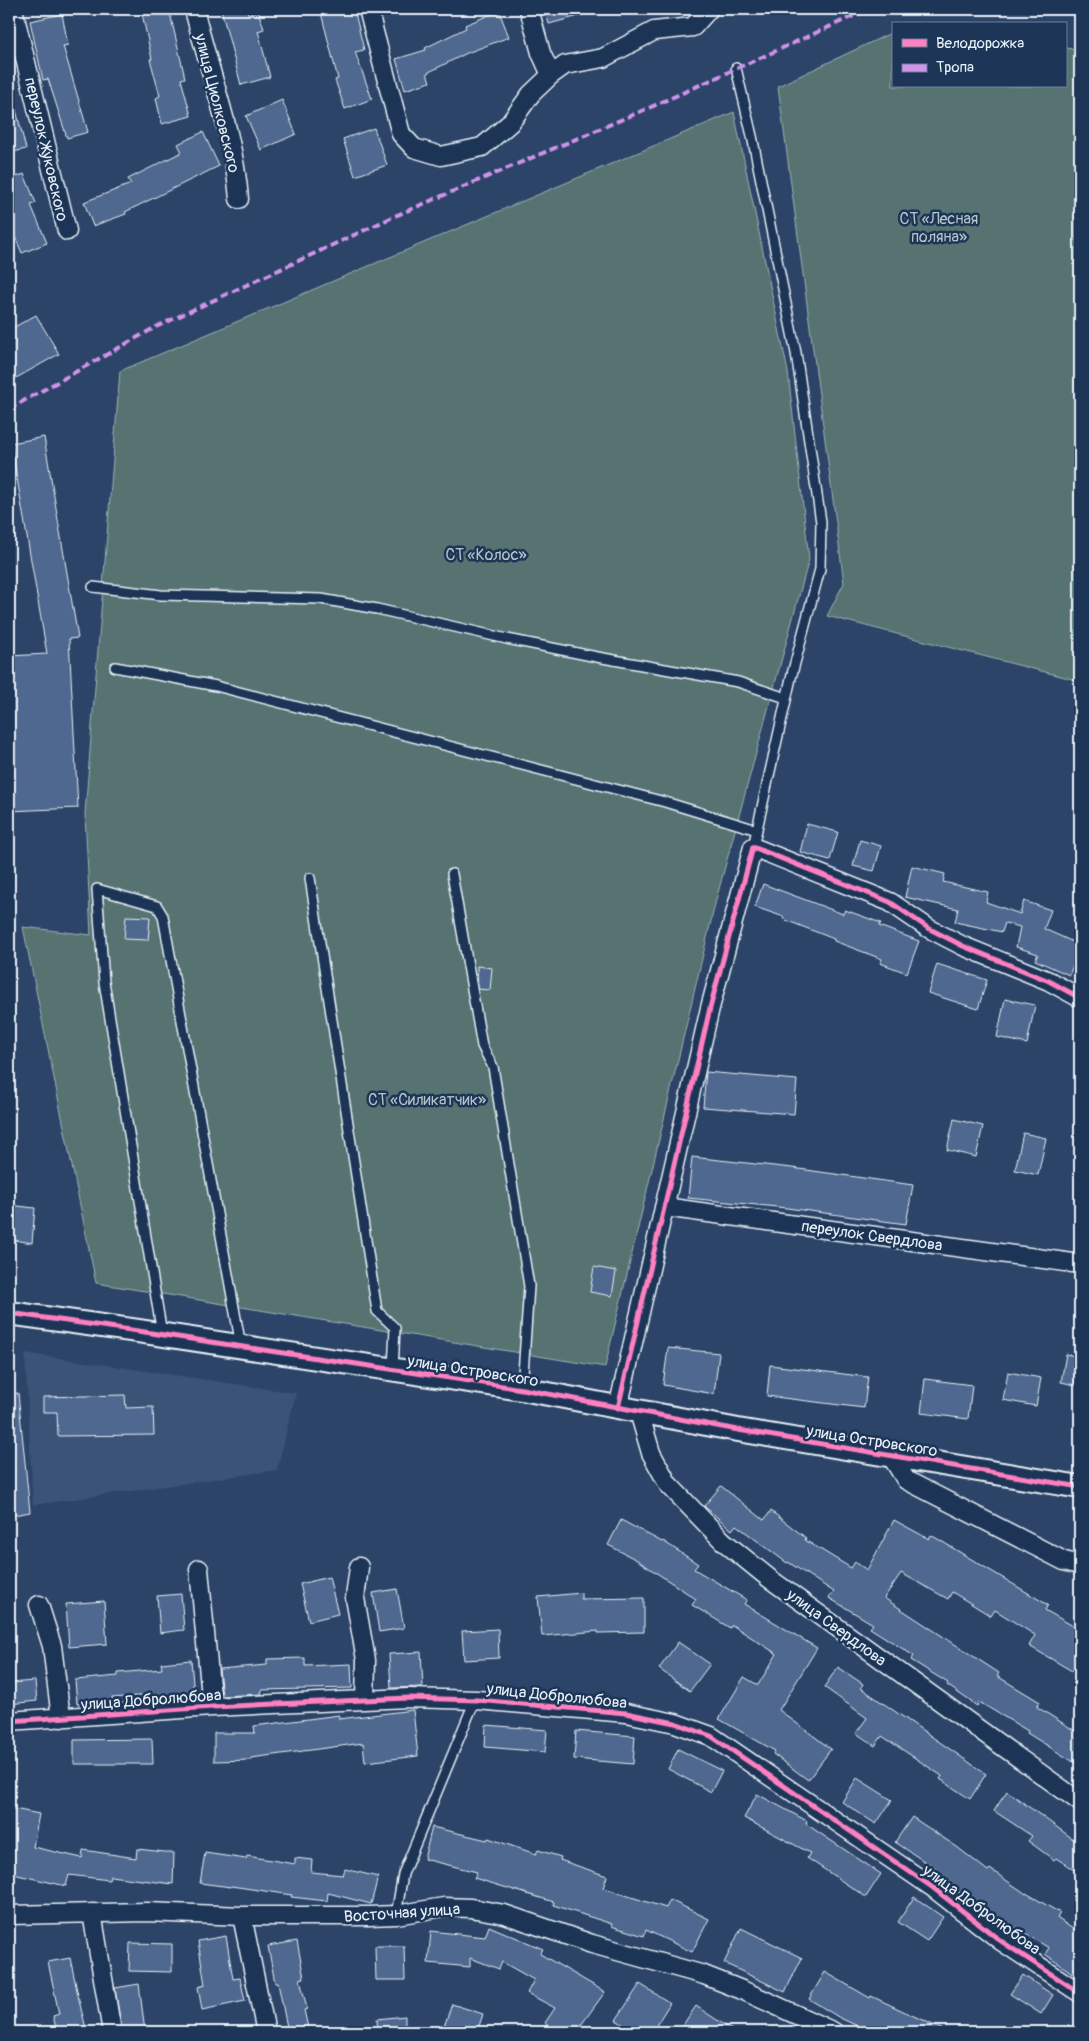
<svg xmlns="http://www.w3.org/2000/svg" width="1089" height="2041" viewBox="0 0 1089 2041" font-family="Pangolin,sans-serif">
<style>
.built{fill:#3b5277}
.green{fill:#567372;stroke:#9fb2b5}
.building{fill:#50688f;stroke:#e8f1f8}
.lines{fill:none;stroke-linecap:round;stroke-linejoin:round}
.service-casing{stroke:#e8f1f8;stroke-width:12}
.minor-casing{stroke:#e8f1f8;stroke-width:21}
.tertiary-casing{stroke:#e8f1f8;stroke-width:26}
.service{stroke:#1d3557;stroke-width:9}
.minor{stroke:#1d3557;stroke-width:18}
.tertiary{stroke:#1d3557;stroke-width:22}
.quiet{stroke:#d193ec;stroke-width:4;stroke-dasharray:8 4;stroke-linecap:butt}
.cycleway-casing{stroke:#1d3557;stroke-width:8}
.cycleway{stroke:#ff80c0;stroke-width:5}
.labels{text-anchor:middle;stroke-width:5;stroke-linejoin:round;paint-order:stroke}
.street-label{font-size:16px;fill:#e8f1f8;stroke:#1d3557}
.park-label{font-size:16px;fill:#b5c5c9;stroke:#1d3557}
</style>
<rect width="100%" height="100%" fill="#2c4468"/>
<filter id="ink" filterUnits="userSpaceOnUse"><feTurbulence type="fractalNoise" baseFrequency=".02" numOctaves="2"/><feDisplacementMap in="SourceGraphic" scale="10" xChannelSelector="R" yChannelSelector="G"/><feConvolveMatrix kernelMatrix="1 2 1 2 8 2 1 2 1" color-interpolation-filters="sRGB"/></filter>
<g filter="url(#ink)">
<path class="built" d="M25,1353L296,1393L277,1470L33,1505Z"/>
<path class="green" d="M893,32V86H1065V48L1080,50V681L827,616L844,583L778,86Z
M734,112L788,372L809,559L716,900L605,1367L96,1283L23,927L91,935L85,814L120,371Z"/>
<path class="building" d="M141,9H169L185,78L181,79L191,116L162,124L156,98L160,96L150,59H152Z
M221,9H247L248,14L258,11L264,29L258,31L270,77L241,85Z
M320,9H354L364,50L355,52L372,99L345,109L335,80L338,79Z
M545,9H590V13L549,24Z
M499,11L509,37L467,53L427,73L430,82L405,90L396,59L426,50L425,48L466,28L465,25Z
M62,14L68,45L63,46L88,132L67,138L48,79L43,80L30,21Z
M9,98H13L26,149L9,153Z
M282,100L296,134L261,150L246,116Z
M374,128L387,165L355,176L343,139Z
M203,132L219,166L125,212L126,214L93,226L84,202L131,184L128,179L182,152L178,144Z
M24,174L36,203L31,205L47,243L22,253L9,223L14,222L9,209V180Z
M36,315L59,354L9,382V330Z
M44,437L78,638L69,639L78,808L9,811V656L47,654L11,443Z
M807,824L838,832L830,860L800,852Z
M860,840L881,846L874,871L853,866Z
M912,866L945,874L943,882L988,892L986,902L1020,914L1024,901L1051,910L1044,929L1080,945V950L1069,975L1035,960L1038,954L1016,947L1020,927L1005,923L1002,932L955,922L958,909L905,897Z
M763,884L843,914L845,910L881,923L879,926L919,941L907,973L880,963L882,959L834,941V939L783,919L784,917L755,907Z
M126,916L150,917L148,940L124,939Z
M937,964L987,980L978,1009L928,993Z
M477,966L492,968L490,990L478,989Z
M1005,999L1035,1005L1027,1044L997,1037Z
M706,1072L797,1080L794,1114L703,1107Z
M954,1119L983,1126L976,1157L947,1150Z
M1023,1133L1046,1138L1038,1175L1015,1170Z
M692,1157L792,1168L913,1185L906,1224L787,1208L688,1198Z
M9,1205L35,1208L32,1243L9,1239Z
M594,1267L616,1271L612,1296L590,1292Z
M668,1348L719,1353L714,1394L663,1385Z
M1066,1354L1080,1357V1386L1061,1382Z
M770,1365L868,1377L864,1408L767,1396Z
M1008,1372L1041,1378L1036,1406L1003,1400Z
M925,1379L972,1385L968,1419L921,1413Z
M18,1393L30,1512L9,1516V1394Z
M125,1395L126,1408L153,1407L154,1435L58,1436L57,1412H43V1397Z
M721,1486L764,1520L771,1511L806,1538L805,1540L851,1568L855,1562L867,1570L894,1520L929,1539L931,1535L1048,1605L1045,1610L1080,1630V1673L1074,1668L1072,1671L1029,1646L1035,1635L995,1610L991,1616L952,1592L948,1599L901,1573L884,1598L999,1673L997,1676L1040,1702L1037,1707L1080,1734V1766L1027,1733L1028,1731L979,1702L977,1706L947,1685L948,1683L911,1660L914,1656L870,1628L873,1624L829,1598L834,1592L788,1562L787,1563L736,1525L732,1530L704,1506Z
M621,1520L662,1542L663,1541L698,1564L694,1569L747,1600L744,1604L817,1648L779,1710L831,1749L808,1780L773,1754L775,1751L719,1719L744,1677L758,1685L777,1654L732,1625L730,1628L692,1605L696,1599L637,1560L608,1545Z
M329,1577L338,1614L309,1621L300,1584Z
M397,1589L404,1628L379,1632L373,1593Z
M581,1593V1599L644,1598V1632L598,1633V1631L542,1636L538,1597Z
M181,1594L184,1630L160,1633L157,1596Z
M104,1601L107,1644L69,1647L66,1604Z
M498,1629L499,1658L464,1660L462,1631Z
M678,1642L710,1664L690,1691L659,1669Z
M421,1652L423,1687L391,1688L389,1654Z
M305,1658V1666L351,1664L352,1688L261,1690L262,1694L222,1696L219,1669L267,1665V1659Z
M191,1660L194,1695L164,1698V1694L112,1698V1701L77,1704L75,1680L118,1676V1673L162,1669L161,1663Z
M838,1667L863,1684L861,1688L986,1774L970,1799L940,1779L942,1776L882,1736L875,1746L856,1733L867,1718L824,1687Z
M35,1681L37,1701L9,1704V1683Z
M413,1710L418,1756L365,1762L363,1743L251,1758V1760L214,1761V1733H255L254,1726L339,1715V1719Z
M486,1725L547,1730L545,1752L485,1747Z
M576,1731L635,1736L633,1764L574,1759Z
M152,1739L153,1764H74V1740Z
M678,1749L722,1771L711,1792L668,1769Z
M857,1778L892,1800L876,1824L842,1802Z
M1007,1791L1080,1844V1874L1056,1858L1054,1860L1028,1841L1032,1836L994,1811Z
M757,1794L807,1821L806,1824L881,1874L866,1897L807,1858L810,1853L744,1818Z
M9,1808L39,1814L33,1847L82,1858L83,1850L136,1858L137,1849L174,1853L173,1884L110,1876L109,1880L69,1875L66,1886L9,1873Z
M912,1817L957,1847L988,1871L990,1869L1026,1894V1893L1060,1913L1057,1918L1080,1934V1968L1075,1975L1045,1954L1049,1948L993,1914L991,1917L933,1872L936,1869L895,1842Z
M432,1827L487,1840L488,1838L536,1854L538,1850L561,1857L560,1860L607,1876L603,1888L666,1908L670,1900L709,1919L692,1952L646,1930L644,1936L611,1926L612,1924L553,1905L554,1902L474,1878L477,1872L424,1859Z
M205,1853L246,1859L247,1856L295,1864V1858L312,1860L311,1872L343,1875L345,1869L378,1877L371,1904L328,1893L327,1901L291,1897L292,1895L231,1886V1887L200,1883Z
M914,1897L943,1917L927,1941L898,1922Z
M489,1926L543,1949L540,1954L605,1992L576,2032H558L545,2023L555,2008L527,1993L534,1980L502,1962L499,1969L470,1958V1967L428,1963L431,1931L485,1937Z
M741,1928L802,1958L785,1992L724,1963Z
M226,1936L233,1979L240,1978L245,2001L202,2010L198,1987L205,1985L198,1941Z
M297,1941L304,1978L300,1979L307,2009L304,2010L309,2032H288L278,1983H275L268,1946Z
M130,1943L172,1944V1972L129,1971Z
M375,1946H404L405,1980H376Z
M70,1958L81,2009L87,2032H57L53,2016L59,2014L48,1962Z
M825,1972L870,1998L871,1996L948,2032H871L840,2018L809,1999Z
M1023,1975L1053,1995L1041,2014L1010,1994Z
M139,1984L145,2032H122L115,1988Z
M640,1984L670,2003L652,2032H636L616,2020Z
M452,2004L483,2014L477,2032H442Z
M696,2006L735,2032H678Z
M405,2016V2032H378L377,2019Z"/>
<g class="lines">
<defs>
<path id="service" d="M736,68L752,136L796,353L821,522L820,569L791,678L753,847
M93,587L161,595L321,599L377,609L507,639L597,657L738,682L786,698
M115,667L216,686L665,802L757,830
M452,874L482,1046L493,1067L529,1286L522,1389
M310,878L377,1311L395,1328L393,1370
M162,1334L104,982L97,889L157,906L163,916L241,1346
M396,1915L403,1874L470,1712L477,1700"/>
<path id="minor" d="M13,9L67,231
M194,9C209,72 234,134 239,199
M368,9L401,134L414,148L441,156L482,147L510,123L531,94L551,75L565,65L603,58L654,31L693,27L709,9
M529,9L541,53L551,75
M664,1207L1080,1264
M618,1408L710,1008L753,847L890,902L928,928L963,946L1049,981L1080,998
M639,1412L651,1453L668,1484L723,1541L770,1579L1080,1802
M891,1456L906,1480L1064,1561L1080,1565
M359,1567L355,1598L366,1660L365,1700
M199,1569L212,1707
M39,1605L52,1646L61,1718
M9,1721L212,1707L408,1698L477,1700L626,1713L675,1723L711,1736L932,1887L1001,1941L1080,1993
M92,1913L112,2032
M9,1915L147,1912L242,1916H369L396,1915L444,1907L471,1908L504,1914L592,1944L704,1975L742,1990L834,2032
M242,1916L266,2032"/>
<path id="tertiary" d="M9,1313L138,1331L522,1389L738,1430L1080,1487"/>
</defs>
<use href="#service" class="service-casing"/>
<use href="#minor" class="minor-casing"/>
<use href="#tertiary" class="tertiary-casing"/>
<use href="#service" class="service"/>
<use href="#minor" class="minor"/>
<use href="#tertiary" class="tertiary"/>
<path class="quiet" d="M9,409L156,327L395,216L651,107L869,9"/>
<defs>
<path id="cycleway" d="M9,1313L138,1331L522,1389L738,1430L1080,1487
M618,1408L710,1008L753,847L890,902L928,928L963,946L1049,981L1080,998
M9,1721L212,1707L408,1698L477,1700L626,1713L675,1723L711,1736L932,1887L1001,1941L1080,1993"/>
</defs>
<use href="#cycleway" class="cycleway-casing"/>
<use href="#cycleway" class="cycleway"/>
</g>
</g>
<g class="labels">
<g class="street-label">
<text transform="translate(218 103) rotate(76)" y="6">улица Циолковского</text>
<text transform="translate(47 149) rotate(77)" y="6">переулок Жуковского</text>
<text transform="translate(872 1235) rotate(8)" y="6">переулок Свердлова</text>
<text transform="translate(473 1370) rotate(9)" y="6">улица Островского</text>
<text transform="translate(872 1440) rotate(9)" y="6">улица Островского</text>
<text transform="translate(837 1627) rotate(36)" y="6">улица Свердлова</text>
<text transform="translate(557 1695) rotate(6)" y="6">улица Добролюбова</text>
<text transform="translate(151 1699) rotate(-4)" y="6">улица Добролюбова</text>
<text transform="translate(982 1909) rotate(36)" y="6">улица Добролюбова</text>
<text transform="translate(402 1912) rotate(-4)" y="6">Восточная улица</text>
</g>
<g class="park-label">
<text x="939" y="224">СТ «Лесная<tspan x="939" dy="18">поляна»</tspan></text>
<text x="486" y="560">СТ «Колос»</text>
<text x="427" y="1105">СТ «Силикатчик»</text>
</g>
</g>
<rect width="1089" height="2041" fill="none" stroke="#1d3557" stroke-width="30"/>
<rect x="15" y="15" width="1059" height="2011" fill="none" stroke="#e8f1f8" stroke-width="2" filter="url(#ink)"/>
<rect x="892" y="22" width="175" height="65" fill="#1d3557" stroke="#6e8097"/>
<rect x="902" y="39" width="25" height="8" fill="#ff80c0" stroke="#6e8097"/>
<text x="936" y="48" font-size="15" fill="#e8f1f8">Велодорожка</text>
<rect x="902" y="64" width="25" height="8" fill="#d193ec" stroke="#6e8097"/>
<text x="936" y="72" font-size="15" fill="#e8f1f8">Тропа</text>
</svg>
